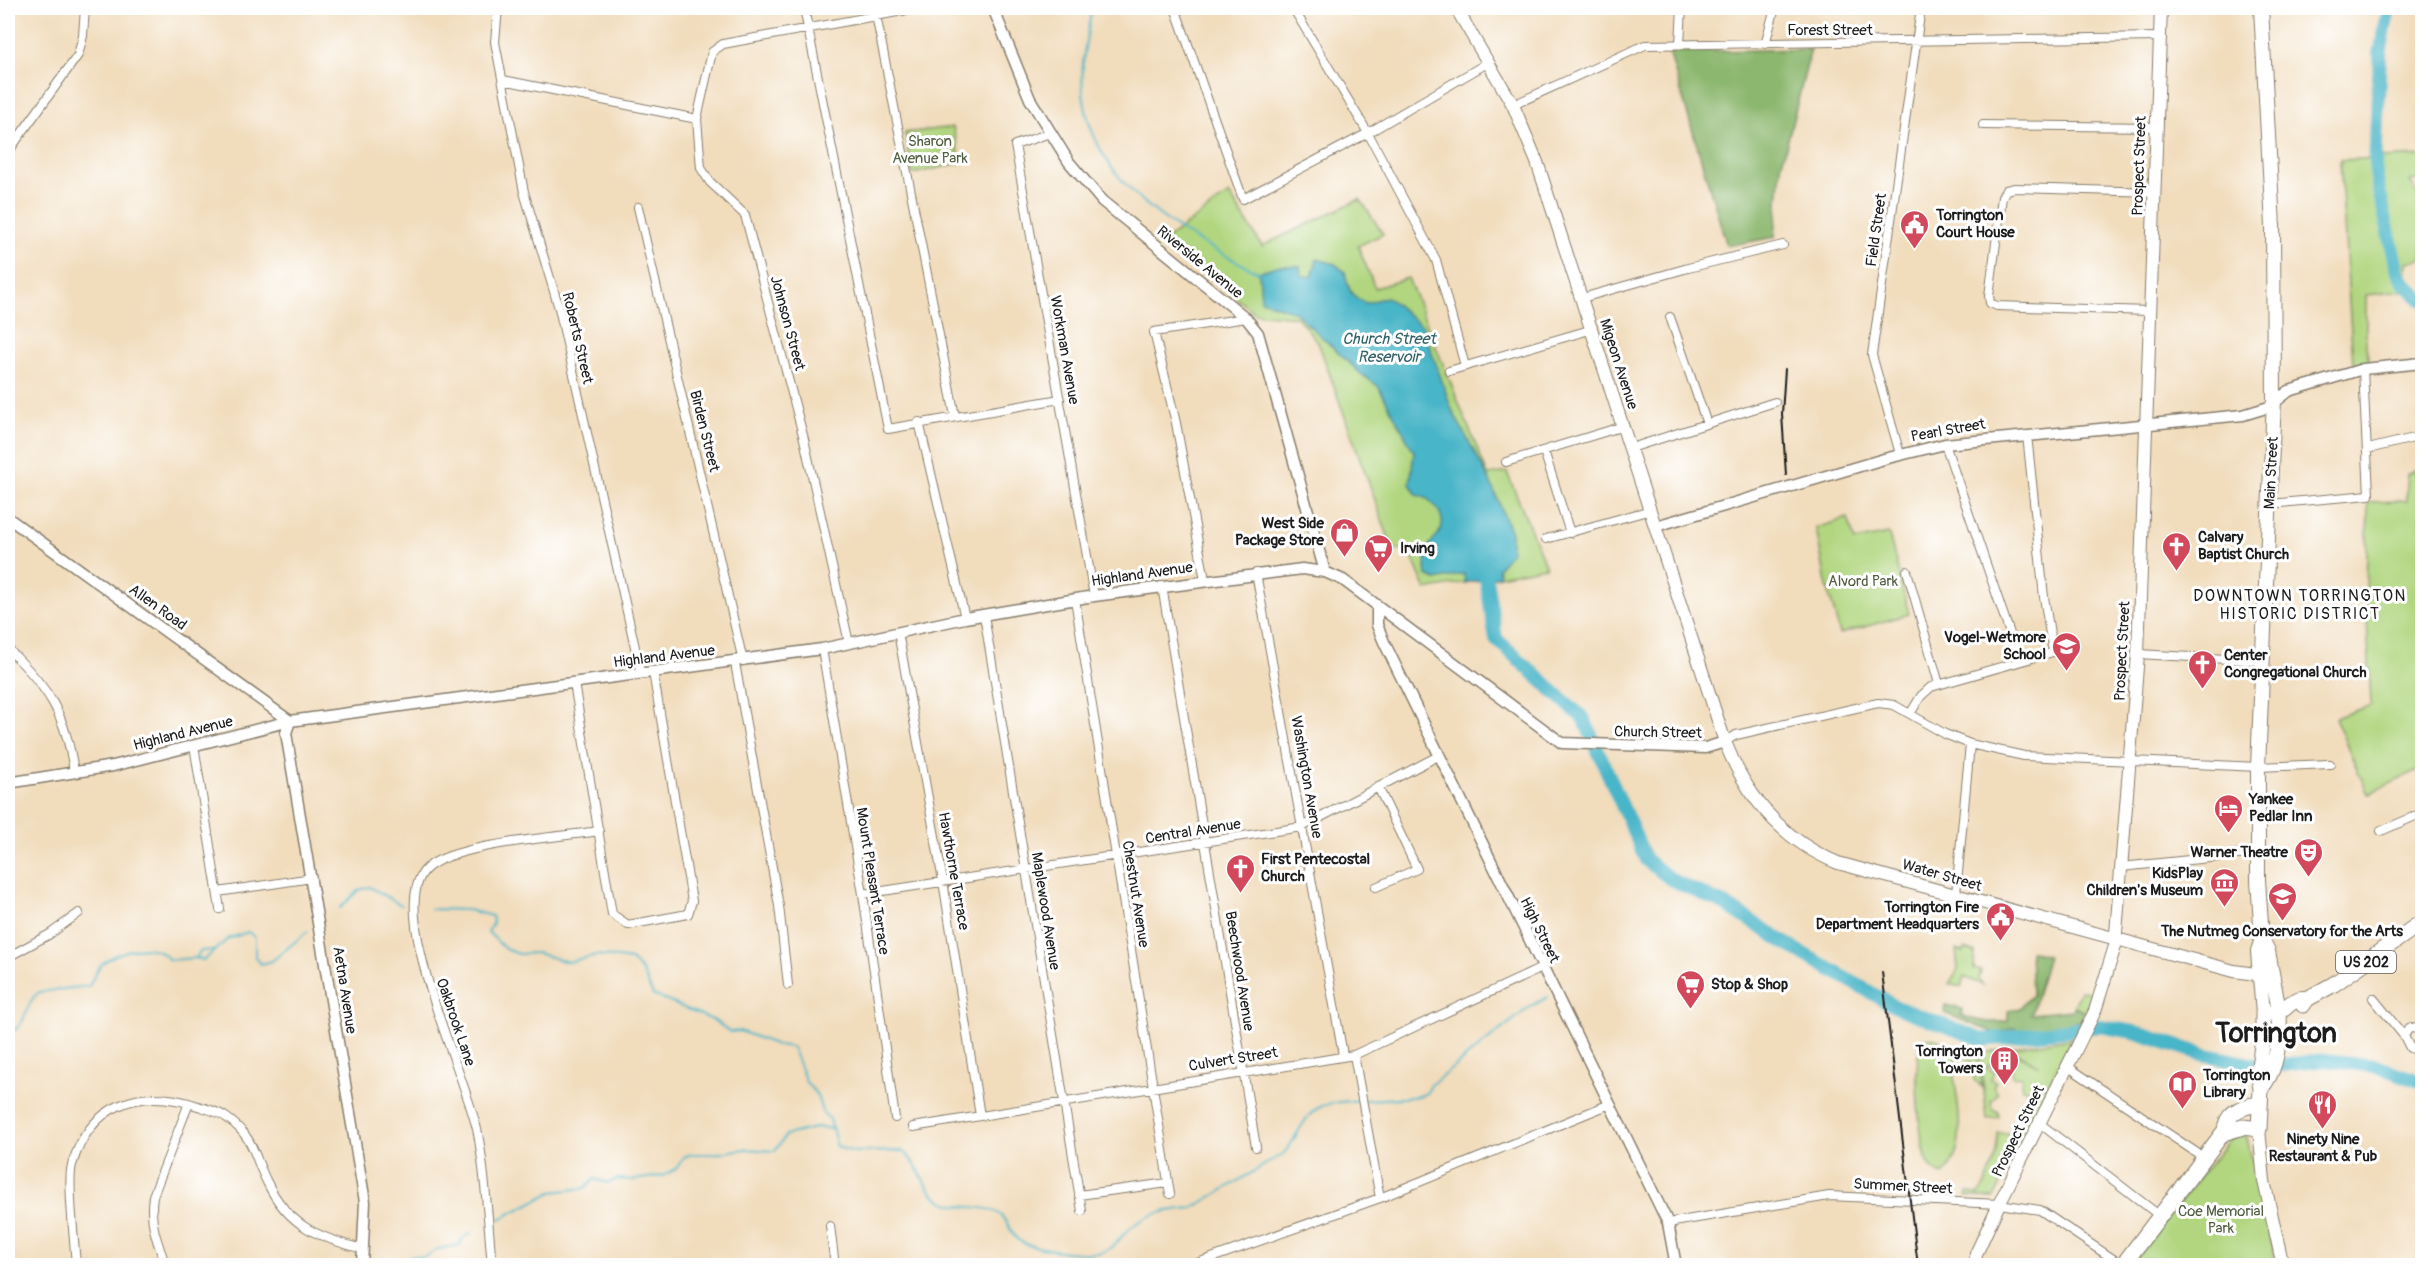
<svg xmlns="http://www.w3.org/2000/svg" width="2430" height="1273" viewBox="0 0 2430 1273" font-family="Pangolin,sans-serif">
<style>
.green{fill:#b1d67f;stroke:#66794e;stroke-width:1.5}
.forest{fill:#8cb76e;stroke:#546a45;stroke-width:1.5}
.water{fill:#4ab5c8;stroke:#336872;stroke-width:1.5}
.lines{fill:none;stroke-linecap:round;stroke-linejoin:round}
.stream{stroke:#4ab5c8;stroke-width:2}
.river{stroke:#4ab5c8;stroke-width:14}
.minor-casing{stroke:#867c6c;stroke-width:10}
.tertiary-casing{stroke:#867c6c;stroke-width:13}
.secondary-casing{stroke:#867c6c;stroke-width:14}
.primary-casing{stroke:#867c6c;stroke-width:16}
.trunk-casing{stroke:#867c6c;stroke-width:17}
.minor{stroke:#fff;stroke-width:8}
.tertiary{stroke:#fff;stroke-width:10}
.secondary{stroke:#fff;stroke-width:12}
.primary{stroke:#fff;stroke-width:14}
.trunk{stroke:#fff;stroke-width:15}
.rail{stroke:#1c1c1c;stroke-width:2}
.labels{text-anchor:middle;stroke-width:6;stroke-linejoin:round;paint-order:stroke}
.shield{fill:#fff;stroke:#606060;stroke-width:1.5}
.shield-label{font-size:14px;font-weight:bold;fill:#1c1c1c}
.street-label{font-size:15px;fill:#1c1c1c;stroke:#fff}
.park-label{font-size:15px;fill:#505d3f;stroke:#fff}
.poi-label{font-size:15px;font-weight:bold;fill:#1c1c1c;stroke:#fff;text-anchor:start}
.water-label{font-size:16px;font-style:italic;fill:#316169;stroke:#fff}
.neighbourhood-label{font-size:16px;letter-spacing:1.5px;fill:#1c1c1c;stroke:#fff}
.town-label{font-size:27px;font-weight:bold;fill:#1c1c1c;stroke:#fff}
</style>
<rect width="100%" height="100%" fill="#fff"/>
<filter id="ink" filterUnits="userSpaceOnUse"><feTurbulence type="fractalNoise" baseFrequency=".0167" numOctaves="2"/><feDisplacementMap in="SourceGraphic" scale="12" xChannelSelector="R" yChannelSelector="G"/><feConvolveMatrix kernelMatrix="1 2 1 2 8 2 1 2 1" color-interpolation-filters="sRGB"/></filter>
<filter id="wash" filterUnits="userSpaceOnUse"><feTurbulence type="fractalNoise" baseFrequency=".008" numOctaves="4" result="noise"/><feDisplacementMap in="SourceGraphic" scale="24" xChannelSelector="R" yChannelSelector="G"/><feGaussianBlur stdDeviation="1.35" result="paint"/><feColorMatrix in="noise" values="0 0 0 0 0 0 0 0 0 0 0 0 0 0 0 0 0 1.4 0 .05"/><feComposite in="paint" operator="in"/></filter>
<g filter="url(#wash)">
<rect width="100%" height="100%" fill="#f1dcbb"/>
<path class="green" d="M953,127L961,163L912,174L905,133Z
M2422,156V179L2410,181L2422,201V259L2407,262L2405,291L2366,295V346L2369,362L2353,364L2340,160Z
M1229,194L1262,246L1360,199L1383,234L1358,246L1375,288L1408,278L1488,475L1507,472L1546,567L1426,590L1409,550H1393L1318,342L1297,317L1255,313L1164,241Z
M2422,466V769L2368,794L2335,718L2371,705L2366,596L2368,502L2407,501V474Z
M1848,518L1855,541L1889,534L1909,614L1840,634L1826,582L1816,528Z
M1965,949L1975,952L1974,969L1981,971L1979,979L1983,985L1964,977L1961,987L1949,984L1958,969L1956,950L1964,952Z
M2080,990L2094,994L2085,1012L2074,1007Z
M1927,1038L1935,1039L1978,1058L1982,1087L1974,1080L1971,1061L1958,1058L1957,1061L1952,1062C1956,1097 1971,1148 1943,1175C1936,1173 1930,1167 1927,1160C1919,1137 1912,1062 1922,1041Z
M2072,1038L2025,1133L2022,1129L2025,1136L1994,1198L1967,1197L1968,1192L1978,1195C1991,1177 1997,1155 1998,1133H2020L2019,1123L2023,1127L2027,1109V1089H2023L2021,1076L2013,1077L2011,1061L1999,1063L1998,1058H1995L1992,1067L1989,1065L1986,1068L1994,1071L1991,1079L1996,1082L1993,1086L1998,1094L1991,1102L1993,1110L1998,1111L1999,1117L1987,1119L1980,1055L1976,1054L2008,1049L2039,1066L2009,1048Z
M2242,1134L2247,1138L2277,1265L2130,1266L2231,1137Z"/>
<path class="forest" d="M1811,49L1781,167L1775,237L1727,246L1669,52Z
M2030,951L2048,956L2031,1014L2073,1010L2074,1007L2085,1012L2081,1021L2026,1033L2014,1028L1995,1033L1944,1013L1946,1005L1962,1009L1961,1015C1978,1022 1990,1023 2008,1021V1011L2020,1008L2032,995Z"/>
<path class="water" d="M1317,259L1335,264L1345,272C1348,289 1350,296 1366,303L1387,297L1423,327L1452,410L1491,483L1511,533V553L1498,568L1500,576L1465,583L1464,574L1436,580L1427,576C1425,568 1426,555 1429,547C1431,541 1438,537 1440,531C1448,516 1431,497 1417,495L1410,484L1414,452L1378,386L1361,374L1295,312L1261,300L1259,272L1276,266H1300L1301,275L1312,277Z"/>
<g class="lines">
<path class="stream" d="M1092,8C1087,36 1080,64 1083,93C1093,188 1184,236 1260,273
M340,908L359,890L370,887L401,905
M431,909L468,910L492,916L493,922L488,932L505,949L519,954L537,953L568,962L597,955L631,960L642,971L653,995L715,1021L730,1032L740,1031L777,1045L792,1047L806,1082L817,1095L822,1112L830,1119L837,1147L855,1152L902,1151C920,1163 923,1189 941,1200C959,1211 980,1203 998,1213C1008,1219 1009,1231 1017,1239C1028,1249 1087,1256 1102,1252C1115,1248 1117,1241 1126,1232C1145,1213 1167,1210 1193,1208L1283,1154C1297,1140 1302,1116 1320,1107C1345,1096 1416,1102 1426,1093C1429,1091 1429,1087 1431,1085L1531,1006L1548,997
M196,958L201,951L216,950
M8,1029L15,1030C28,1020 25,1003 39,992L89,986C93,979 96,971 101,965C116,950 155,939 169,960L196,958L204,960L228,939L248,932L255,937V957L261,964L272,961L308,931
M500,1219L552,1192L585,1188L594,1179L608,1183L618,1179L633,1180L662,1176L676,1169L684,1157L692,1154H713L745,1149L775,1151L786,1135L819,1127L832,1129
M393,1266L411,1256L424,1257L438,1249L460,1245L462,1239L471,1233"/>
<path class="river" d="M2389,8L2380,54L2375,165L2378,186L2398,272L2405,284L2422,300
M1486,579L1496,639L1584,719L1646,860L1672,880L1726,905L1793,948L1896,1007L1983,1040L2100,1026L2134,1032L2202,1054L2266,1067L2325,1060L2376,1066L2422,1082"/>
</g>
</g>
<g filter="url(#ink)">
<g class="lines">
<defs>
<path id="minor" d="M498,8L495,42L524,192L559,308L641,674
M804,8L888,429L1060,399
M1175,8L1243,199L1368,133L1489,62
M1293,8L1368,133L1436,260L1465,366
M996,14L1009,8
M876,15L955,416
M1680,44L1682,8
M1765,44L1775,8
M503,80L697,119
M1513,105L1645,45L2160,37
M1983,125L2155,127
M1050,133L1015,145L1094,596
M8,152L78,55L83,36L85,8
M638,207L743,661
M1582,298L1688,268L1783,245
M2149,311L1997,306L1990,303L1989,296L2002,197L2006,190L2015,188L2154,192
M1670,317L1707,424
M1449,371L1593,329
M919,422L965,618
M1945,444L2019,660
M1631,448L1775,402
M2368,449L2422,436
M1544,451L1570,533
M1900,454L1872,355L1921,8
M1506,462L1624,426
M2269,504L2369,495L2363,369
M1546,539L1651,510
M1907,571L1939,684
M1256,573L1343,1055
M1205,580L1176,423L1154,332L1246,318
M1162,586L1256,1147
M1075,599L1170,1194
M984,615L1082,1211
M898,632L943,881L980,1116
M849,643L804,439L745,215L710,182L701,168L697,119L712,52L723,44L919,8
M8,649C49,688 66,715 74,772
M822,649L863,894L895,1118
M2138,654L2262,661
M735,663L779,906L788,985
M574,683L612,914L628,925L688,914L692,901L653,672
M1910,714L1921,696L1931,687L2053,652L2044,597L2027,435
M1725,742L1736,735L1878,703L1894,705L1945,734L1970,744L2024,756L2258,767L2330,764
M194,745L220,909
M2381,831L2422,813
M2121,867L2258,853
M1376,887L1417,869L1378,787
M218,892L312,878
M863,894L1302,827L1440,755
M1956,894L1970,744
M8,957L50,934L79,913
M2373,998L2404,1036
M2422,1029L2409,1028L2404,1036L2410,1048L2422,1051
M1354,1055L1380,1198
M2067,1066L2203,1157
M2038,1122L2160,1216
M913,1127L1354,1055L1542,968
M1079,1195L1168,1183
M1668,1223L1829,1196L1999,1204L2040,1210L2122,1265
M830,1226L835,1266
M76,1266C75,1245 67,1181 72,1165C90,1104 140,1086 198,1106C207,1109 220,1112 227,1118C255,1138 253,1155 267,1182C288,1226 319,1238 363,1249
M166,1266C157,1241 149,1223 153,1196L189,1103
M492,1266C488,1222 486,1177 478,1134C469,1082 383,908 427,868C453,844 560,837 599,831
M1189,1266L1380,1198L1610,1104"/>
<path id="tertiary" d="M993,8L1030,99L1069,162L1102,201L1246,318L1258,333L1325,572
M8,518L290,721
M1656,526L1884,459L1945,444L2243,415L2269,407L2289,391L2363,369L2422,363
M1377,607V625L1384,642L1668,1223L1676,1266
M290,721L286,733L365,1202L362,1266
M8,783L113,766L290,721L822,649L965,618L1094,596L1302,569L1325,572L1343,580L1562,743L1705,748L1725,742"/>
<path id="secondary" d="M1456,8L1513,105L1537,162L1725,742C1747,798 1782,840 1838,863L2234,971L2270,976
M2259,1129L2264,1181L2283,1266
M1975,1266L1976,1254L1999,1204L2095,1011L2115,946L2138,654L2161,8"/>
<path id="primary" d="M2261,8L2273,226L2274,400L2258,767V880L2262,939L2268,951L2279,1011
M2262,939L2258,951L2263,1014"/>
<path id="trunk" d="M2303,1005L2307,999L2334,984L2422,922
M2261,1088C2278,1069 2280,1035 2279,1011
M2225,1131C2226,1112 2242,1106 2260,1104
M2122,1266L2223,1133L2243,1127L2259,1129L2261,1088L2258,1073L2263,1039V1014C2269,1013 2278,1013 2284,1009C2291,1003 2296,997 2307,999"/>
</defs>
<use href="#minor" class="minor-casing"/>
<use href="#tertiary" class="tertiary-casing"/>
<use href="#secondary" class="secondary-casing"/>
<use href="#primary" class="primary-casing"/>
<use href="#trunk" class="trunk-casing"/>
<use href="#minor" class="minor"/>
<use href="#tertiary" class="tertiary"/>
<use href="#secondary" class="secondary"/>
<use href="#primary" class="primary"/>
<use href="#trunk" class="trunk"/>
<path class="rail" d="M1785,369L1782,414L1786,475
M1882,972L1918,1266"/>
</g>
</g>
<defs>
<symbol id="civic-pin" viewBox="-11 -11 22 30"><path d="M0 17L-7.5 6A9.5 9.5 0 1 1 7.5 6Z" fill="#d1495b" stroke="#fff"/><path d="M-.6-6.5H3V-4.5H.6V-3L4-1V1h2V6H-6V1h2V-1L-.6-3ZM-1.2 2.5V6h2.4V2.5Z" fill="#fff"/></symbol>
<symbol id="shop-pin" viewBox="-11 -11 22 30"><path d="M0 17L-7.5 6A9.5 9.5 0 1 1 7.5 6Z" fill="#d1495b" stroke="#fff"/><path d="M-5-2.5h2.3a2.7 3.5 0 0 1 5.4 0H5L5.5 6h-11ZM-1.5-2.5h3a1.5 2.3 0 0 0-3 0Z" fill="#fff"/></symbol>
<symbol id="church-pin" viewBox="-11 -11 22 30"><path d="M0 17L-7.5 6A9.5 9.5 0 1 1 7.5 6Z" fill="#d1495b" stroke="#fff"/><path d="M-1.2-6h2.4v3.5h3.3v2.4h-3.3V6h-2.4V-.1h-3.3v-2.4h3.3Z" fill="#fff"/></symbol>
<symbol id="supermarket-pin" viewBox="-11 -11 22 30"><path d="M0 17L-7.5 6A9.5 9.5 0 1 1 7.5 6Z" fill="#d1495b" stroke="#fff"/><path d="M-6-5.5h2.5l.6 2H6L4.5 2H-2.5L-4.4-4H-6ZM-1.5 3.2a1.3 1.3 0 1 0 .1 0ZM3 3.2a1.3 1.3 0 1 0 .1 0Z" fill="#fff"/></symbol>
<symbol id="school-pin" viewBox="-11 -11 22 30"><path d="M0 17L-7.5 6A9.5 9.5 0 1 1 7.5 6Z" fill="#d1495b" stroke="#fff"/><path d="M0-5L7-2L0 1L-7-2ZM-4 1L0 2.5L4 1V4Q0 6-4 4Z" fill="#fff"/></symbol>
<symbol id="hotel-pin" viewBox="-11 -11 22 30"><path d="M0 17L-7.5 6A9.5 9.5 0 1 1 7.5 6Z" fill="#d1495b" stroke="#fff"/><path d="M-6-4.5h1.5V1H6V5H4.5V3h-9V5H-6ZM-4 0a1.8 1.8 0 1 1 3.6 0ZM.5 0V-2.5h3Q6-2.5 6 0Z" fill="#fff"/></symbol>
<symbol id="theatre-pin" viewBox="-11 -11 22 30"><path d="M0 17L-7.5 6A9.5 9.5 0 1 1 7.5 6Z" fill="#d1495b" stroke="#fff"/><path d="M-5-5.5Q0-4 5-5.5V0Q5 5 0 6Q-5 5-5 0ZM-3.3-2.5H-1v1.5H-3.3ZM1-2.5H3.3v1.5H1ZM-2.8 1Q0 5.5 2.8 1Z" fill="#fff"/></symbol>
<symbol id="museum-pin" viewBox="-11 -11 22 30"><path d="M0 17L-7.5 6A9.5 9.5 0 1 1 7.5 6Z" fill="#d1495b" stroke="#fff"/><path d="M0-6L6-3V-2H-6V-3ZM-5-1h2V3h-2ZM-1-1h2V3h-2ZM3-1h2V3H3ZM-6 4H6V6H-6Z" fill="#fff"/></symbol>
<symbol id="building-pin" viewBox="-11 -11 22 30"><path d="M0 17L-7.5 6A9.5 9.5 0 1 1 7.5 6Z" fill="#d1495b" stroke="#fff"/><path d="M-4-6H4V6H1V3H-1V6H-4ZM-2.5-4.3h1.7v1.8h-1.7ZM.8-4.3h1.7v1.8H.8ZM-2.5-1h1.7V.8h-1.7ZM.8-1h1.7V.8H.8Z" fill="#fff"/></symbol>
<symbol id="library-pin" viewBox="-11 -11 22 30"><path d="M0 17L-7.5 6A9.5 9.5 0 1 1 7.5 6Z" fill="#d1495b" stroke="#fff"/><path d="M-6-4Q-3-5.5-.7-3.5V5Q-3 3-6 4ZM6-4Q3-5.5 .7-3.5V5Q3 3 6 4Z" fill="#fff"/></symbol>
<symbol id="restaurant-pin" viewBox="-11 -11 22 30"><path d="M0 17L-7.5 6A9.5 9.5 0 1 1 7.5 6Z" fill="#d1495b" stroke="#fff"/><path d="M-5-6h1v4h1v-4h1v4h1v-4h1v5L-1.5 .5V6h-2V.5L-5-1ZM5-6V6H3V1.5H1.5Q1.5-4 5-6Z" fill="#fff"/></symbol>
</defs>
<g fill-rule="evenodd">
<use href="#civic-pin" x="1898" y="208" width="33" height="45"/>
<use href="#shop-pin" x="1328" y="516" width="33" height="45"/>
<use href="#church-pin" x="2160" y="530" width="33" height="45"/>
<use href="#supermarket-pin" x="1362" y="532" width="33" height="45"/>
<use href="#school-pin" x="2050" y="630" width="33" height="45"/>
<use href="#church-pin" x="2186" y="648" width="33" height="45"/>
<use href="#hotel-pin" x="2212" y="792" width="33" height="45"/>
<use href="#theatre-pin" x="2292" y="836" width="33" height="45"/>
<use href="#church-pin" x="1224" y="852" width="33" height="45"/>
<use href="#museum-pin" x="2208" y="866" width="33" height="45"/>
<use href="#school-pin" x="2266" y="880" width="33" height="45"/>
<use href="#civic-pin" x="1984" y="900" width="33" height="45"/>
<use href="#supermarket-pin" x="1674" y="968" width="33" height="45"/>
<use href="#building-pin" x="1988" y="1044" width="33" height="45"/>
<use href="#library-pin" x="2166" y="1068" width="33" height="45"/>
<use href="#restaurant-pin" x="2306" y="1088" width="33" height="45"/>
</g>
<g class="labels">
<rect class="shield" x="2336" y="951" width="60" height="22" rx="4.5"/>
<g class="shield-label">
<text x="2366" y="967">US 202</text>
</g>
<g class="street-label">
<text x="1830" y="35">Forest Street</text>
<text transform="translate(2139 166) rotate(-88)" y="5">Prospect Street</text>
<text transform="translate(1876 230) rotate(-82)" y="5">Field Street</text>
<text transform="translate(1200 262) rotate(39)" y="5">Riverside Avenue</text>
<text transform="translate(788 323) rotate(75)" y="5">Johnson Street</text>
<text transform="translate(578 338) rotate(77)" y="5">Roberts Street</text>
<text transform="translate(1065 350) rotate(80)" y="5">Workman Avenue</text>
<text transform="translate(1619 364) rotate(72)" y="5">Migeon Avenue</text>
<text transform="translate(1948 430) rotate(-10)" y="5">Pearl Street</text>
<text transform="translate(705 431) rotate(76)" y="5">Birden Street</text>
<text transform="translate(2271 473) rotate(-87)" y="5">Main Street</text>
<text transform="translate(1142 574) rotate(-8)" y="5">Highland Avenue</text>
<text transform="translate(158 607) rotate(36)" y="5">Allen Road</text>
<text transform="translate(2122 651) rotate(-87)" y="5">Prospect Street</text>
<text transform="translate(664 656) rotate(-7)" y="5">Highland Avenue</text>
<text transform="translate(1658 732) rotate(1)" y="5">Church Street</text>
<text transform="translate(183 733) rotate(-14)" y="5">Highland Avenue</text>
<text transform="translate(1307 777) rotate(80)" y="5">Washington Avenue</text>
<text transform="translate(1193 831) rotate(-9)" y="5">Central Avenue</text>
<text transform="translate(954 871) rotate(80)" y="5">Hawthorne Terrace</text>
<text transform="translate(1942 875) rotate(16)" y="5">Water Street</text>
<text transform="translate(873 881) rotate(81)" y="5">Mount Pleasant Terrace</text>
<text transform="translate(1136 894) rotate(81)" y="5">Chestnut Avenue</text>
<text transform="translate(1046 911) rotate(81)" y="5">Maplewood Avenue</text>
<text transform="translate(1540 930) rotate(64)" y="5">High Street</text>
<text transform="translate(1240 971) rotate(81)" y="5">Beechwood Avenue</text>
<text transform="translate(345 990) rotate(81)" y="5">Aetna Avenue</text>
<text transform="translate(456 1022) rotate(71)" y="5">Oakbrook Lane</text>
<text transform="translate(1233 1059) rotate(-9)" y="5">Culvert Street</text>
<text transform="translate(2018 1131) rotate(-64)" y="5">Prospect Street</text>
<text transform="translate(1903 1186) rotate(3)" y="5">Summer Street</text>
</g>
<g class="park-label">
<text x="930" y="146">Sharon<tspan x="930" dy="17">Avenue Park</tspan></text>
<text x="1863" y="586">Alvord Park</text>
<text x="2221" y="1216">Coe Memorial<tspan x="2221" dy="17">Park</tspan></text>
</g>
<g class="poi-label">
<text x="1936" y="220">Torrington<tspan x="1936" dy="17">Court House</tspan></text>
<text x="1324" y="528" text-anchor="end">West Side<tspan x="1324" dy="17">Package Store</tspan></text>
<text x="2198" y="542">Calvary<tspan x="2198" dy="17">Baptist Church</tspan></text>
<text x="1400" y="553">Irving</text>
<text x="2046" y="642" text-anchor="end">Vogel-Wetmore<tspan x="2046" dy="17">School</tspan></text>
<text x="2224" y="660">Center<tspan x="2224" dy="17">Congregational Church</tspan></text>
<text x="2249" y="804">Yankee<tspan x="2249" dy="17">Pedlar Inn</tspan></text>
<text x="2288" y="857" text-anchor="end">Warner Theatre</text>
<text x="1261" y="864">First Pentecostal<tspan x="1261" dy="17">Church</tspan></text>
<text x="2203" y="878" text-anchor="end">KidsPlay<tspan x="2203" dy="17">Children's Museum</tspan></text>
<text x="1979" y="912" text-anchor="end">Torrington Fire<tspan x="1979" dy="17">Department Headquarters</tspan></text>
<text x="2282" y="936" text-anchor="middle">The Nutmeg Conservatory for the Arts</text>
<text x="1711" y="989">Stop &amp; Shop</text>
<text x="1983" y="1056" text-anchor="end">Torrington<tspan x="1983" dy="17">Towers</tspan></text>
<text x="2203" y="1080">Torrington<tspan x="2203" dy="17">Library</tspan></text>
<text x="2323" y="1144" text-anchor="middle">Ninety Nine<tspan x="2323" dy="17">Restaurant &amp; Pub</tspan></text>
</g>
<g class="water-label">
<text x="1389" y="344">Church Street<tspan x="1389" dy="18">Reservoir</tspan></text>
</g>
<g class="neighbourhood-label">
<text x="2300" y="601">DOWNTOWN TORRINGTON<tspan x="2300" dy="18">HISTORIC DISTRICT</tspan></text>
</g>
<g class="town-label">
<text x="2276" y="1042">Torrington</text>
</g>
</g>
<rect width="2430" height="1273" fill="none" stroke="#fff" stroke-width="30"/>
</svg>
